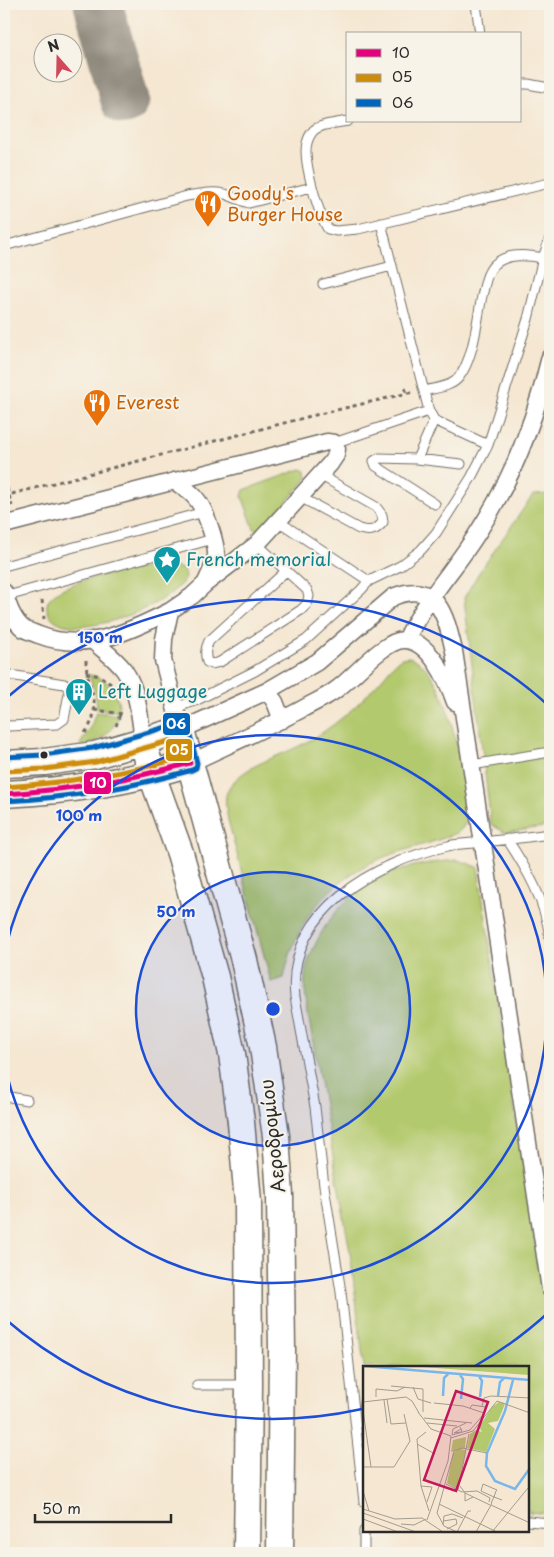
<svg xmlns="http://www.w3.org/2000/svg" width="554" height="1557" viewBox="0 0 554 1557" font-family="'Playpen Sans',sans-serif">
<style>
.green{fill:#b3c96d;stroke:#6f7a4c}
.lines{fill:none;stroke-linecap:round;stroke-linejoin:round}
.taxiway{stroke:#90897e;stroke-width:49}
.service-casing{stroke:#726d65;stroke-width:11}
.minor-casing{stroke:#726d65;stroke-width:19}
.primary-casing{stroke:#726d65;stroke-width:29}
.path{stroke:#726d65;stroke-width:3;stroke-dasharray:4 4;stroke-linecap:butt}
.service{stroke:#fff;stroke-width:9}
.minor{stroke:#fff;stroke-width:16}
.primary{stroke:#fff;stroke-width:26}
.bus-1-casing{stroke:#f7f3e8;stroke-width:9}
.bus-2-casing{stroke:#f7f3e8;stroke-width:9}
.bus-3-casing{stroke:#f7f3e8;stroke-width:9}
.bus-1{stroke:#e5007d;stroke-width:5}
.bus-2{stroke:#ce8d09;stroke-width:5}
.bus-3{stroke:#0065bd;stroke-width:5}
.ring{fill:none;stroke:#1d4ed8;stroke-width:2.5}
.bus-dot{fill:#2b2b2b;stroke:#f7f3e8;stroke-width:2}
.labels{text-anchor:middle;stroke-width:4;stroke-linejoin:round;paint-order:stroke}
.food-label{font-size:18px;fill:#c56008;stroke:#f7f3e8;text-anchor:start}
.culture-label{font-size:18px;fill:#0d838f;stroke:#f7f3e8;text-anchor:start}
.street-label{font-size:18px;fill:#2b2b2b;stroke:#f7f3e8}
.inset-river{fill:none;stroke:#79b6eb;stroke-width:2.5}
.inset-road{fill:none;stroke:#a49c8f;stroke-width:1}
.view{fill:#c2185b;fill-opacity:0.15;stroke:#c2185b;stroke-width:2.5}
.inset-edge{fill:none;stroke:#2b2b2b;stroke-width:2.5}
.centre{fill:#1d4ed8;stroke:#f7f3e8;stroke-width:2.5}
.ring-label{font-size:15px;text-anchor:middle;font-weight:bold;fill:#1d4ed8;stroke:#f7f3e8;stroke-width:4;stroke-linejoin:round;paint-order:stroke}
.line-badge{stroke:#f7f3e8;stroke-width:2}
.badge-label{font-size:14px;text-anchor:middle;font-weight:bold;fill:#fff}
</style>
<rect width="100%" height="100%" fill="#f7f3e8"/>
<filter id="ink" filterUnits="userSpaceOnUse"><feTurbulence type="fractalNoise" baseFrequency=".02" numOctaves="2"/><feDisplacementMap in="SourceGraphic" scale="10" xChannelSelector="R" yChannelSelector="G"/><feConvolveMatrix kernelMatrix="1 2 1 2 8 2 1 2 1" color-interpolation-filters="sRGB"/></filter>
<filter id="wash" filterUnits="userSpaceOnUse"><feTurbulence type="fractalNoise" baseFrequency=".0096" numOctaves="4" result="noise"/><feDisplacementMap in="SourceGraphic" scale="20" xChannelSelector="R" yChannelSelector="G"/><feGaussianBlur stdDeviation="1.12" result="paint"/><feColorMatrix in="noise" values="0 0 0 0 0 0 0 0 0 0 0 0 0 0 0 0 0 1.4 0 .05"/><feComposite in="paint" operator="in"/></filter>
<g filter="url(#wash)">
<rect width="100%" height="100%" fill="#f5e7d1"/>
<path class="green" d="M301,469L306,471L307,478L264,528L258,530L254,529L242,496L244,490Z
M550,494V826L505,833L491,824L464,598L478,574L533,495Z
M166,564L176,566L185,571L186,578C168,605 97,633 65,625C58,623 51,619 48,612C36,584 118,573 136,569C146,567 156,565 166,564Z
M409,657C449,669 459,763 468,799C469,813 469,824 457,833C431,844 403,849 377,860C327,882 294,924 284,978L271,982L228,820C226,808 223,796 230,786C248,762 287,755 312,739C343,721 372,692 394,664L401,658Z
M89,675C107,677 120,693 119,711L97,709L96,695Z
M96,712L118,715L119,717C109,735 103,739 84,746L80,744L90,729Z
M458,860L478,867L533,1231L550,1329V1514L528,1512V1367H364L350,1252L307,1008C306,999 304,988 305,978C305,962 318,938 326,925C362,875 399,865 458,860Z"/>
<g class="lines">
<path class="taxiway" d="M98,4L125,100"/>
</g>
</g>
<g filter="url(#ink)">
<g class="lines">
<defs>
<path id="service" d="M476,4L480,34
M520,84H528L549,88
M348,121C338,123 321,124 314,130C311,133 308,139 307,143C302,160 319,215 328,229L336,231L358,229L545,184
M381,223L429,411L434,420L488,445
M4,246L187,196C200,194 212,191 225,194C234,197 240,201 249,203L312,187
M323,284L392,266
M424,391C435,388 452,387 459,377C474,358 477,320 482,296C485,285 486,272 495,264C507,253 529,255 543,258
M334,443L429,411
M417,459L434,420
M300,497L359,529C370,532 376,531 383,522L382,515L376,507L320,475
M435,504L376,466L374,461L379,458L417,459L461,464
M278,521L369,581
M257,544L307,590L309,596L307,604L301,610L220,662L212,664L207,662C205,654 205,649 209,641L286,571
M4,566L204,512
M4,597L213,539
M4,623L16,621
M4,674L64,684L68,687L69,694L64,719L57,724L8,726L4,724
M175,708L197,700L255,671L306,640L361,590L369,581L400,566L421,550L436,533L471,478L488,445L528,319L543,258L550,238
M472,765L550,752
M507,839C528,871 545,900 550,938
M4,1096L27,1100
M197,1385H246
M364,1502L341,1292L324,1186L315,1107L295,997C286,910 376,862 448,846C459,843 471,844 482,842C505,840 528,837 550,834
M528,1521L550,1523
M364,1553V1531"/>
<path id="minor" d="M174,481C183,487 192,492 198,501C206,512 217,544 216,556C214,566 210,574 206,582
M4,525L327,442L334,443L337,449L336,455L330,464L257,544L205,584L192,596L170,611L164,639L163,660L181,730L267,691L317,662L393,597C438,579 446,617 454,651L550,1289
M4,592C8,605 13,621 24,629C28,631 34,633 39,635C85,653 129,632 170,611
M92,640C103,650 116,659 124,670C138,690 140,717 143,741
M406,640C425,599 457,567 480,529C513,477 536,417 550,357
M267,691L275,702L282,720
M190,763C228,745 267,728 304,708C315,702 327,697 337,689C354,677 384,640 404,640C430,640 448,682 455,702"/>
<path id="primary" d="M143,741L152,775L180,853L215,977L232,1054L241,1122L248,1202L249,1385L247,1553
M4,764L44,762L95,755L181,730L244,960L263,1047L276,1136L280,1196L282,1350L280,1553
M4,794C70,791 127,782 190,763"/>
</defs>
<use href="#service" class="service-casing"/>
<use href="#minor" class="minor-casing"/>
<use href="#primary" class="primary-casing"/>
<path class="path" d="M405,388L407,393
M7,488L12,506
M4,496L311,416L413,392
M42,600L44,619
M86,673L100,676L112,685
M94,710L124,714
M116,726L121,711
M85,733C106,704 85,687 86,658"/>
<use href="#service" class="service"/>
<use href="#minor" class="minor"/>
<use href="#primary" class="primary"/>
<defs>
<path id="bus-1" d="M4,794C68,790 129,780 190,763"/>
<path id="bus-2" d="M4,787C64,783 123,774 181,758L176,739L96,762L45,769L4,771"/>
<path id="bus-3" d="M4,757L43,755L93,748L181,723L185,724L188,727L197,763L196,768L192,770C130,788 69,798 4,801"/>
</defs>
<use href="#bus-1" class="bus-1-casing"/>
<use href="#bus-2" class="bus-2-casing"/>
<use href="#bus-3" class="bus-3-casing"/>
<use href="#bus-1" class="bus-1"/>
<use href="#bus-2" class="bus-2"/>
<use href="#bus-3" class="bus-3"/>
</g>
</g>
<circle cx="273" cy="1009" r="137" fill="#1d4ed8" fill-opacity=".12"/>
<g class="ring">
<circle cx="273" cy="1009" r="137"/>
<path d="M4 957A274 274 0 1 1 4 1061"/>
<path d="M550 1311A410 410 0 0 1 475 1366M362 1409A410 410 0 0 1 4 1318M4 700A410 410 0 0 1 550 707"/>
</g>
<defs>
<symbol id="restaurant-pin" viewBox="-11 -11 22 30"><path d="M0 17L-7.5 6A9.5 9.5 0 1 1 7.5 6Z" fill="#e8710a" stroke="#f7f3e8"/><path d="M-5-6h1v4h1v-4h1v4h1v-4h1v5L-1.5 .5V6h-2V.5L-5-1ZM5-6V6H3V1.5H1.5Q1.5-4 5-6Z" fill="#fff"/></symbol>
<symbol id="sight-pin" viewBox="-11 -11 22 30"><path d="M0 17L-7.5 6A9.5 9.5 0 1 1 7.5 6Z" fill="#0f9aa8" stroke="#f7f3e8"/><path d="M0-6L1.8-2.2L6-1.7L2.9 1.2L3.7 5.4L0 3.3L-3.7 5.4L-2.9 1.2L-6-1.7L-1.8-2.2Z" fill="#fff"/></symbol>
<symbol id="building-pin" viewBox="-11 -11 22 30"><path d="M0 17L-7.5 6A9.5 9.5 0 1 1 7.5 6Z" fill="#0f9aa8" stroke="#f7f3e8"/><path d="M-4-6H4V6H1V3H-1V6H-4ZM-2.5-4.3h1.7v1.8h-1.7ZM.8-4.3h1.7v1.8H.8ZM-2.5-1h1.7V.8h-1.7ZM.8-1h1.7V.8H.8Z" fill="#fff"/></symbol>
</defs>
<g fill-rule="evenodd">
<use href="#restaurant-pin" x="192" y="188" width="32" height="43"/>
<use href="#restaurant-pin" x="81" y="387" width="32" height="43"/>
<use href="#sight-pin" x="151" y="544" width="32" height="43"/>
<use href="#building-pin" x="63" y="676" width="32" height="43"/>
</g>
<circle class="bus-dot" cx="44" cy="755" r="4.5"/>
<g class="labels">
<g class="food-label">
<text x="227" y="200">Goody's<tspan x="227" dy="21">Burger House</tspan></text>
<text x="116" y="409">Everest</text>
</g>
<g class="culture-label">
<text x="186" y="566">French memorial</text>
<text x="98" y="698">Left Luggage</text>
</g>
<g class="street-label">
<text transform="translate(273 1136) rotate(-96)" y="6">Αεροδρομίου</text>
</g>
</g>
<g transform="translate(363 1366)">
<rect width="166" height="166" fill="#f5e7d1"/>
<path d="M46,0H155L166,1V9ZM136,36L142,37L140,43L135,55L125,57L132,63L123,86L104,82L107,68L113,64L119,66L116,61L129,41ZM103,71L102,82L88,86L90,74ZM96,83L103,84L94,123L84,117L90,87Z" fill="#b3c96d"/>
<path class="inset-river" d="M1,0L167,14M97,9L100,13L98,33M116,10L119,15L117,31M150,14L142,45L124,87L123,100L132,115L152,123L167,102M80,30L81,12L85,8M135,30L137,16L141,12"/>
<path class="inset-road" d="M28,20L60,23V46M50,21L55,33L68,37M13,31V23L34,25L42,21M24,33L28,58L43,57M21,34L24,57M0,36L43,31L49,35L56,47M71,37L100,40L121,47M119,40L121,32L128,30L167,32M107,42L109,39L123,41M0,44L8,101M55,46L68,63L88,70L85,95L64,154M61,52L109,57M64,57L94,60M97,61L99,65L98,66L91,67L98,63M63,66L54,73L58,120L69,121L64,136M89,69L107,64L121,48M89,69L90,63L103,57M88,72L110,65L134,35L167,47M54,78L72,88M0,101H31L47,75L41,48M83,118L99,126L114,125L127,132L126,136M58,120L66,145M97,120L102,127L127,139M95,124L106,68M0,125L6,145M102,127V135L110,131M76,138L134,166M128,139L167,157M0,143L32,153L59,152L80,166M108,145H105L94,166L81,160L74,147L91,85L99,82L124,87M0,147L53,166M0,153L35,166M80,155L93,153L94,158L84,163M38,158L51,159L63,153M80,159L81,150L89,148L100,152M113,166L128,139L129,135L131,131L133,125L134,124L120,118L118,125L131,131L139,134M129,166L165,122"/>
<path class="view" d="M93,25L125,36L93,125L61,114Z"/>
<rect width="166" height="166" class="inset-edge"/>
</g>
<circle cx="273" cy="1009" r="8" class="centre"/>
<g class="ring-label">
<text x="100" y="643">150 m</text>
<text x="79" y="821">100 m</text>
<text x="176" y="917">50 m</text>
</g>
<g class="line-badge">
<rect x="162" y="712" width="29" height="24" rx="5" fill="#0065bd"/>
<rect x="165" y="738" width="28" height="24" rx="5" fill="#ce8d09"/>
<rect x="83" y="771" width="29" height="24" rx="5" fill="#e5007d"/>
</g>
<g class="badge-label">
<text x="176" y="729">06</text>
<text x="179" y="755">05</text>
<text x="98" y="788">10</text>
</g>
<rect width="554" height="1557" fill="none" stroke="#f7f3e8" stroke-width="20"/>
<rect x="346" y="32" width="175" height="90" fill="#f7f3e8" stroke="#a5a39c"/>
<rect x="356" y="49" width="25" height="8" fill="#e5007d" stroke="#a5a39c"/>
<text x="392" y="58" font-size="15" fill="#2b2b2b">10</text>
<rect x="356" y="74" width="25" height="8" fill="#ce8d09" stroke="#a5a39c"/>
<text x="392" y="82" font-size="15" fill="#2b2b2b">05</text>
<rect x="356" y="99" width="25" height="8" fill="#0065bd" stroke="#a5a39c"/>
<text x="392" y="108" font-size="15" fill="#2b2b2b">06</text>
<g transform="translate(58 58) rotate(340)"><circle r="24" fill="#f7f3e8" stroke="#a5a39c"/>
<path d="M0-4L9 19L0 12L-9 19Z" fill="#d1495b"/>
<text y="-8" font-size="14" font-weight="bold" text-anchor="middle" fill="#2b2b2b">N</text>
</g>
<path d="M35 1514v8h136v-8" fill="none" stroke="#2b2b2b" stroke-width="2.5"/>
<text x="42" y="1514" font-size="15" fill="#2b2b2b" stroke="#f7f3e8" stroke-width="4" paint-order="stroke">50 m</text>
</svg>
